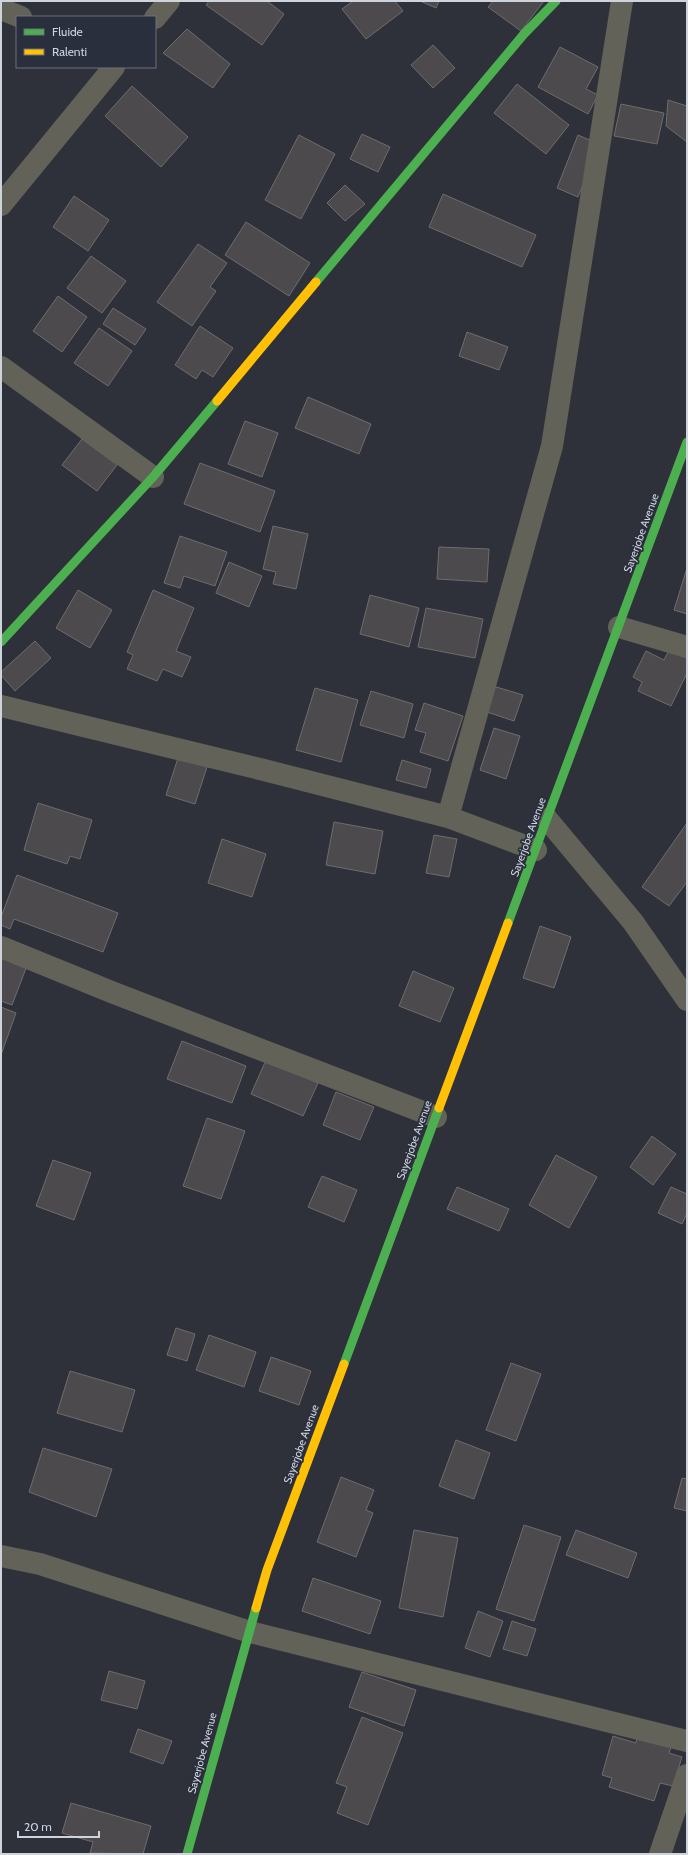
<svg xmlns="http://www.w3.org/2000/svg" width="688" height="1855" viewBox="0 0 688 1855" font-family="Cabin,sans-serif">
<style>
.building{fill:#4c4a4d;stroke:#6f6c6f}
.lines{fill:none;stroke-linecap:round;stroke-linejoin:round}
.street{stroke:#626258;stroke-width:22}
.fast{stroke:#4caf50;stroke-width:9}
.slow{stroke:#ffc107;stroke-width:9}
.labels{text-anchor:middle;stroke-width:3.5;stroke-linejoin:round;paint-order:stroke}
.street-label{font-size:11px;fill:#cfd3dc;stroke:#2a2f3d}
</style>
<rect width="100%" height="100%" fill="#2e3139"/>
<path class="building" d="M209,1H267L284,14L262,45L206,5Z
M353,1H395L403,11L366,39L342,9Z
M420,1H439L436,8Z
M493,1H544L521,31L488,7Z
M187,29L230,64L213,88L163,53Z
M433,45L455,68L433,88L411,65Z
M560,47L598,67L586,89L598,95L588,114L538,87Z
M517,84L569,125L546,154L494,113Z
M132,86L188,137L161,167L105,116Z
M668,100L687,106V142L666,126Z
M621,104L664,113L657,144L614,136Z
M362,134L390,147L378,172L350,159Z
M299,135L335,154L301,219L265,200Z
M578,135L599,144L578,197L557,188Z
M345,185L365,204L345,221L327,203Z
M443,194L536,235L522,267L429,227Z
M74,196L109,220L88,251L53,227Z
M246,222L310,263L289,296L225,255Z
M198,244L227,263L210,287L216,291L192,326L157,302Z
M91,256L126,281L102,313L67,288Z
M58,296L87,317L62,352L33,331Z
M113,308L146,329L135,345L103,324Z
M200,326L233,348L213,377L202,370L196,379L175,365Z
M99,328L132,351L108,386L74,363Z
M467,332L508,347L499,370L459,356Z
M308,397L371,424L359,454L295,428Z
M245,421L278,433L262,477L228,464Z
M82,439L117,465L97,491L62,465Z
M200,463L275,491L260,532L184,504Z
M273,526L308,534L296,589L273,584L276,572L263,569Z
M180,536L227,552L215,586L184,576L180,588L164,583Z
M439,547L489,549L487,582L437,579Z
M229,562L262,576L249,607L216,593Z
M687,568V614L674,610Z
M78,590L112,610L90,648L56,628Z
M153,590L194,608L176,651L191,657L182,677L163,669L157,681L127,669L133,655L127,652Z
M370,595L419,608L409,647L360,634Z
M426,608L483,619L475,658L418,647Z
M35,641L51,658L15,691L1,675V672Z
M669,650L687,658V673L671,706L638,691L642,682L633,677L646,651L664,660Z
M483,683L523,695L514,721L475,708Z
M315,688L358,700L341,762L296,750Z
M371,691L413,704L404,738L360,725Z
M424,703L463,716L448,761L420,752L426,733L415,730Z
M494,728L520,736L506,779L480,770Z
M178,758L207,767L195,804L166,795Z
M402,760L431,769L426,788L396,780Z
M38,803L92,820L80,859L70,856L67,864L24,850Z
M334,822L383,831L375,874L326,865Z
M687,823V882L669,906L642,887Z
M434,835L457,839L449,877L426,873Z
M222,839L266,854L252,897L208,883Z
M17,875L118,913L103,952L14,919L10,929L1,925V917Z
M540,926L571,937L554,988L523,978Z
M1,953L28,963L12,1005L1,1001Z
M413,971L454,988L440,1022L399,1006Z
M1,1007L16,1013L1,1055Z
M182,1041L246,1066L232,1103L167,1079Z
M266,1060L318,1083L303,1116L251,1094Z
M336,1092L374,1107L360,1140L323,1125Z
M207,1118L245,1131L221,1199L183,1186Z
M652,1136L676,1154L653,1185L630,1167Z
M556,1155L597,1177L569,1228L529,1205Z
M53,1160L91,1173L74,1220L36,1206Z
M322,1176L357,1190L344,1222L308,1207Z
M457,1187L509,1209L499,1231L447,1209Z
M671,1187L687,1194V1213L682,1224L658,1213Z
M176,1328L195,1334L187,1361L167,1355Z
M209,1335L256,1352L244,1387L196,1370Z
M271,1357L311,1371L299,1405L259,1391Z
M511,1363L541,1374L516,1441L486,1430Z
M70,1371L135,1390L122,1432L57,1413Z
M456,1440L490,1453L474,1499L439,1486Z
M43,1448L112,1469L96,1517L29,1492Z
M341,1477L374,1490L366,1510L373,1513L356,1557L317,1542Z
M682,1478L687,1479V1511L674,1508Z
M524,1525L561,1537L534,1621L496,1609Z
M414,1530L458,1538L443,1617L399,1608Z
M576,1530L637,1553L628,1578L566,1555Z
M313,1578L381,1601L370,1634L302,1611Z
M478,1611L503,1621L490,1657L465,1648Z
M512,1621L536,1629L527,1656L503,1649Z
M109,1671L145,1681L137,1709L101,1700Z
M362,1672L416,1690L404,1726L349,1707Z
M362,1717L403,1733L368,1825L337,1813L347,1787L336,1783Z
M138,1729L172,1741L163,1764L130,1752Z
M613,1736L636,1743L637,1737L671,1747L669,1753L682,1757L673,1786L660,1783L654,1801L609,1787L612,1778L602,1775Z
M71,1803L151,1826L143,1854L90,1853L93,1842L62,1833Z"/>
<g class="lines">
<path class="street" d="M1,9L21,17
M155,18L169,1
M1,205L114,67
M1,367L153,477
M619,627L687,647
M1,706L264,770L448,817L536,850
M448,817L552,446L622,1
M547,819L633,922L687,1000
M1,947L114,993L436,1117
M1,1556L40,1564L250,1632L687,1741
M660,1854L687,1775"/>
<path class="fast" d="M316,282L524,34L556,1
M1,642L153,477L217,401
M508,923L687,442
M344,1364L439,1108
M187,1854L256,1608"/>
<path class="slow" d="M217,401L316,282
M439,1108L508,923
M256,1608L267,1570L344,1364"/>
</g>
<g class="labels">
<g class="street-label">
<text transform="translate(641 533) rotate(-70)" y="4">Sayerjobe Avenue</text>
<text transform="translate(528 837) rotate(-70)" y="4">Sayerjobe Avenue</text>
<text transform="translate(414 1140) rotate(-70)" y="4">Sayerjobe Avenue</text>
<text transform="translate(301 1444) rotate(-70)" y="4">Sayerjobe Avenue</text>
<text transform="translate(202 1753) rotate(-75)" y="4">Sayerjobe Avenue</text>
</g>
</g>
<rect width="688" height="1855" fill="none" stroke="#cfd3dc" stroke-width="4"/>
<rect x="16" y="16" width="140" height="52" fill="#2a2f3d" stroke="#6c717d"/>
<rect x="24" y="29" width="20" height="6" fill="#4caf50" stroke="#6c717d"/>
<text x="52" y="36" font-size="12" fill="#cfd3dc">Fluide</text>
<rect x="24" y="49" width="20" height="6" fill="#ffc107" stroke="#6c717d"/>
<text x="52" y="56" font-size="12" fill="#cfd3dc">Ralenti</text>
<path d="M18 1831v6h81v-6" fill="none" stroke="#cfd3dc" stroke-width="2"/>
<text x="24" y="1831" font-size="12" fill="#cfd3dc" stroke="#2a2f3d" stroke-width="3" paint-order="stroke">20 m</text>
</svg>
